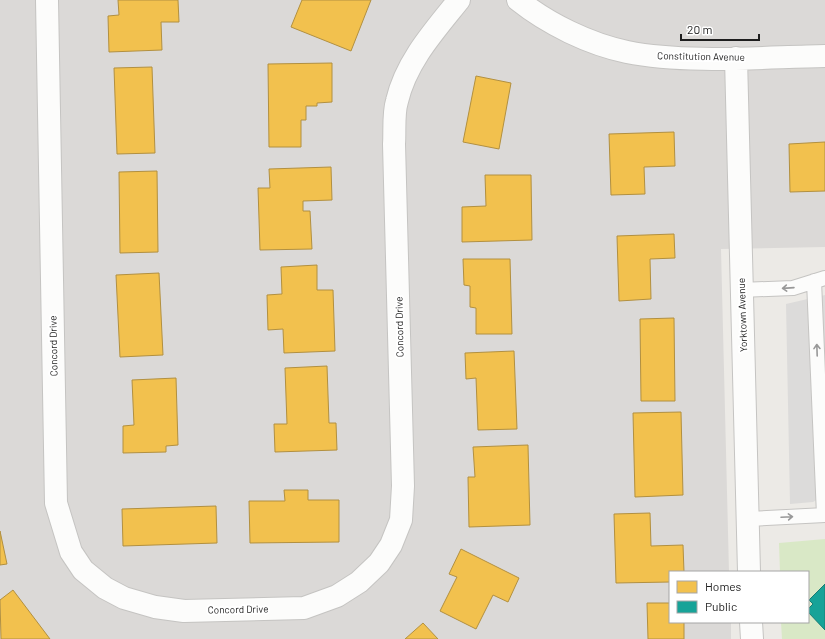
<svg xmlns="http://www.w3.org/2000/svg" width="825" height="639" viewBox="0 0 825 639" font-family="Barlow,sans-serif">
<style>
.residential{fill:#dbd9d7}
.grass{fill:#d9e8c6}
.parking{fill:#dcdbda}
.homes{fill:#f2c14e;stroke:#b29040}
.public{fill:#17a398;stroke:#197b73}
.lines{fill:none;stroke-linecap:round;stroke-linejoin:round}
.lane-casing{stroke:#c5c4c2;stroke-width:16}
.street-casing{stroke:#c5c4c2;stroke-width:24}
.lane{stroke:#fcfcfb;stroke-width:14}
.street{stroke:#fcfcfb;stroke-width:22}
.oneway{stroke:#989898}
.labels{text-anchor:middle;stroke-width:4;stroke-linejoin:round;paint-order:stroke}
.street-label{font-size:10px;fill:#1e1e1e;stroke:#fff}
</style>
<rect width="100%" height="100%" fill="#eceae6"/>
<path class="residential" d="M0,0H825V247L721,249L729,572H670V622H731V639H0Z"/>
<path class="grass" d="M825,539V584L809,600L813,604L808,609V572H780L779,543Z
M808,612L825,630V639H782L781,622H808Z"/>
<path class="parking" d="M825,295V495L813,502L790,504L786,304Z"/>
<path class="homes" d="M118,0H178L179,22H161L162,50L109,52L108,16L119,15Z
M302,0H371L351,51L291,27Z
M332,63V102L317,103V106H306V120H301V147H269L268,64Z
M152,67L155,153L117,154L114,68Z
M476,76L511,83L499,149L463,142Z
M674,132L675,166L644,167L645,194L611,195L609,134Z
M825,142V191L790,192L789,144Z
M331,167L332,200L303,201V211H310L312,249L260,250L258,188H270L269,169Z
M157,171L158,252L120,253L119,172Z
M485,175H531L532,240L462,242V207L486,206Z
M674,234L675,258L650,259L651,299L619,301L617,236Z
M463,259H510L512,334H476V308L470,307V286L464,285Z
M317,265V290H333L335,351L284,353L283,329L268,330L267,295L282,294L281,267Z
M159,273L163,355L120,357L116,275Z
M674,318L675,401H641L640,319Z
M514,351L517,429L478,430L476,378L466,379L465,353Z
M327,366L329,423H336L337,450L275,452L274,424H287L285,368Z
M176,378L178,445L166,446V452L123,453V426L134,425L132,380Z
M681,412L683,495L635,497L633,413Z
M528,445L530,525L469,527L468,477H475L473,447Z
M284,490H308V500H339V542L250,543L249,501H285Z
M216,506L217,543L123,546L122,509Z
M650,513L651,546L683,545L684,572H670V582L616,583L614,514Z
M0,531L7,564L0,565Z
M461,549L519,578L508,602L493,595L476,629L440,611L457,577L449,574Z
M13,590L50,639H1L0,600Z
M647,603H670V622H684V639H648Z
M423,623L438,639H405Z"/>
<path class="public" d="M825,584V630L808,612V609L813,604L809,600Z"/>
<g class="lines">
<defs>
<path id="lane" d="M814,281L824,515
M741,290L793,288L825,278
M749,519L825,515"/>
<path id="street" d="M47,0L56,503L71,552L83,570L105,588L124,598L155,607L184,611L304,608L337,596L359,582L379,563L391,545L401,520L403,486L394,144C395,131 393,114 397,101C406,62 434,31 459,0
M518,0C548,24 589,44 627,52C687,64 764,57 825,56
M736,58L749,572
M751,622L752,639"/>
</defs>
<use href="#lane" class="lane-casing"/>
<use href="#street" class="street-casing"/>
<use href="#lane" class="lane"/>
<use href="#street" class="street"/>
</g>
<defs><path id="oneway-shaft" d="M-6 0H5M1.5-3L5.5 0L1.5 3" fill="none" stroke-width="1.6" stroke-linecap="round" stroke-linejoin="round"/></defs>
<g class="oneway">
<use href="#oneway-shaft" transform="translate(788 288) rotate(176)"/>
<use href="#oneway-shaft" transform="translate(817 350) rotate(-92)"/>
<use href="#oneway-shaft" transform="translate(787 517) rotate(-3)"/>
</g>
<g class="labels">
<g class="street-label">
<text transform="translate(701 56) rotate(1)" y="4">Constitution Avenue</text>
<text transform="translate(742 315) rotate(-92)" y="4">Yorktown Avenue</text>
<text transform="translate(399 327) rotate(-91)" y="4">Concord Drive</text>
<text transform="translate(53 346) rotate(-91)" y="4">Concord Drive</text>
<text transform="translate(238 609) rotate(-1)" y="4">Concord Drive</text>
</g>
</g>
<rect x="669" y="571" width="140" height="52" fill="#ffffff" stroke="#a5a5a5"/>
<rect x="677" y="581" width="20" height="12" fill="#f2c14e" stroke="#a5a5a5"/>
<text x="705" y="591" font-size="12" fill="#1e1e1e">Homes</text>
<rect x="677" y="601" width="20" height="12" fill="#17a398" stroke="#a5a5a5"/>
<text x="705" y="611" font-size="12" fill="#1e1e1e">Public</text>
<path d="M681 34v6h78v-6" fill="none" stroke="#1e1e1e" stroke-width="2"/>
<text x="687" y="34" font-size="12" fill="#1e1e1e" stroke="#ffffff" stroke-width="3" paint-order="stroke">20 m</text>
</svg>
